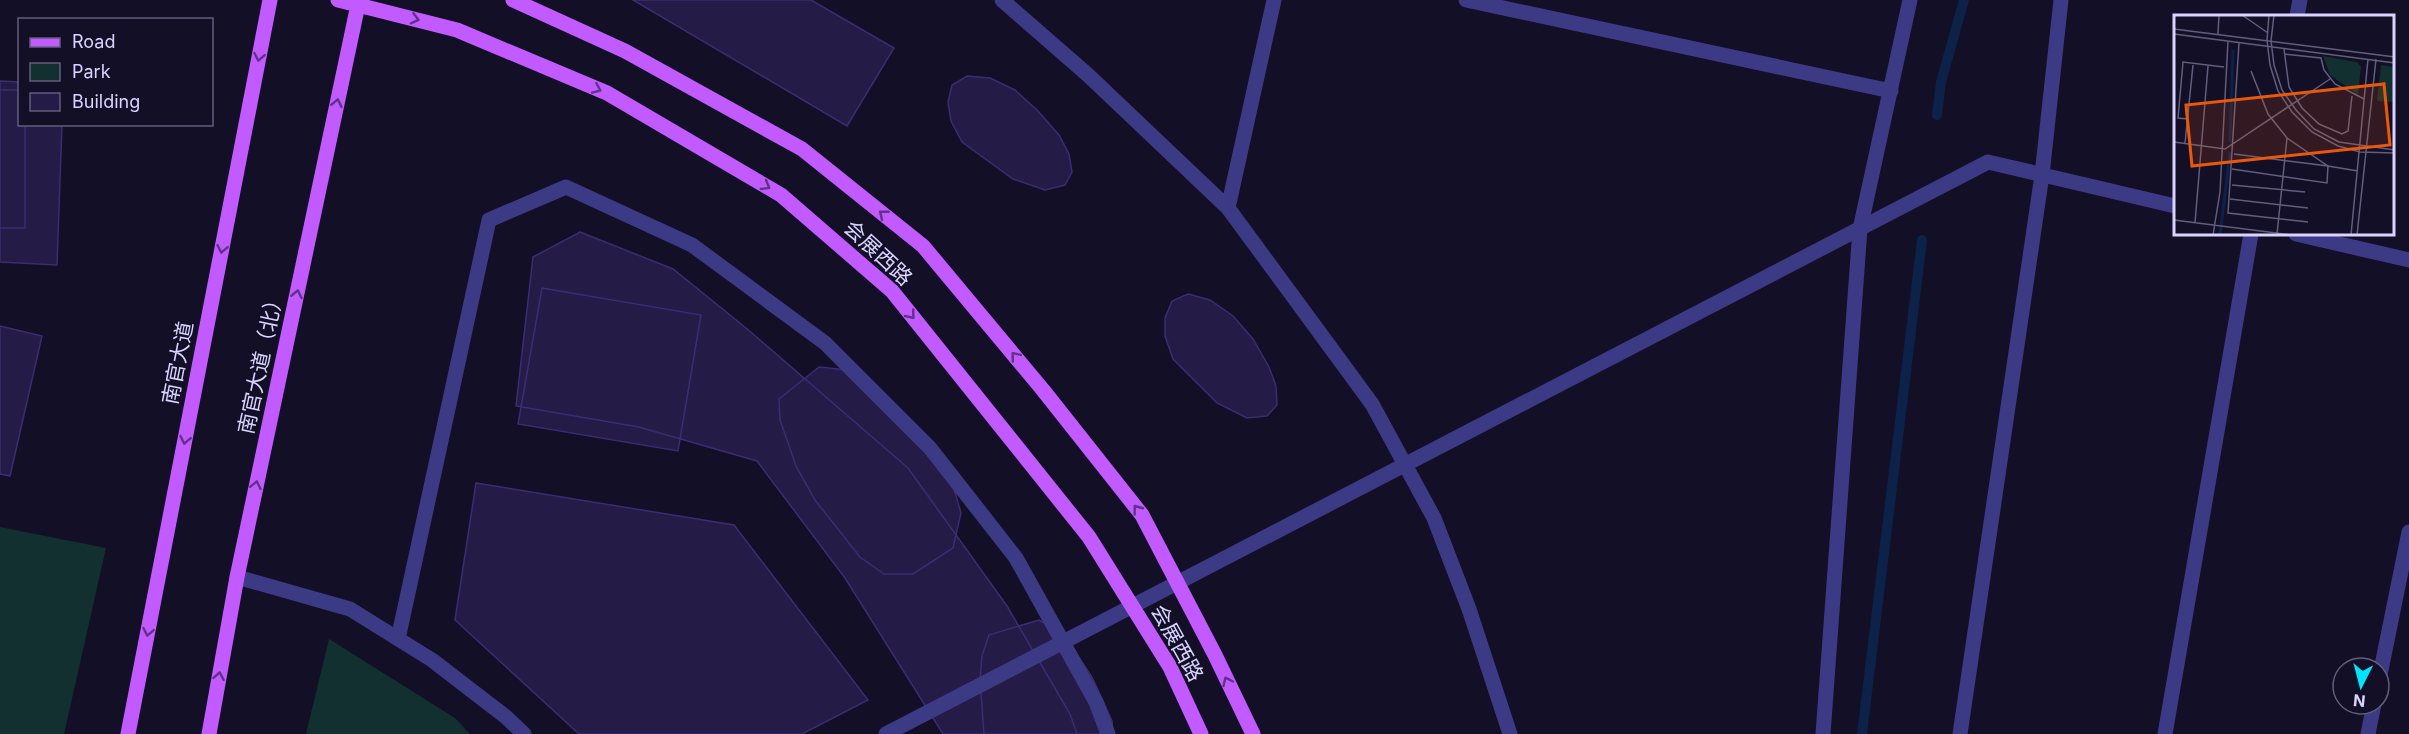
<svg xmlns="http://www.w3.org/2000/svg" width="2409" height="734" viewBox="0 0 2409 734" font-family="Inter,'Noto Sans SC',sans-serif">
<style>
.green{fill:#12302f}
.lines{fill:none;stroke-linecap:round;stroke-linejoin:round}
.stream{stroke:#0c2248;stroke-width:10}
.building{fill:#241b47;stroke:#3b2d73;stroke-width:1.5}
.minor{stroke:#3d3a85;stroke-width:15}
.major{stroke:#c25bff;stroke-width:15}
.oneway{stroke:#623188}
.labels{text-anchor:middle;stroke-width:4.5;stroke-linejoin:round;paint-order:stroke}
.street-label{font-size:21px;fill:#d9d4ff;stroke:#130f26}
.inset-river{fill:none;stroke:#0c2248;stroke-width:3}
.inset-road{fill:none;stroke:#625e7d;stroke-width:1.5}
.view{fill:#e8590c;fill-opacity:0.15;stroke:#e8590c;stroke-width:3}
.inset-edge{fill:none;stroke:#d9d4ff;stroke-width:3}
</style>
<rect width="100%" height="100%" fill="#130f26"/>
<path class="green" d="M0,527L106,548L64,734H0Z
M329,639L455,718L470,734H306Z"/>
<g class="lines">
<path class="stream" d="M1937,115L1941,82L1964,0
M1862,734L1922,240"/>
</g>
<path class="building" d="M633,0H811L894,48L847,126Z
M967,76L990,78L1015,90L1038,111L1059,135L1069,154L1072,172L1065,185L1045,190L1013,179L962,142L951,121L948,102L952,85Z
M0,81L20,82V124H62L57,265L0,262Z
M0,90H20V124H25V228H0Z
M580,232L673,269L746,328L908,468L1007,606L1070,714L1077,734H943L845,578L757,461L639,427L516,406L533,257Z
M542,288L701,315L678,451L518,424Z
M1188,294L1210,300L1233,316L1253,339L1269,367L1276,386L1277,405L1267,416L1247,418L1217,403L1173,359L1165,336V318L1172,301Z
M0,326L42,336L10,476L0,474Z
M819,367L847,370L951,478L961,513L953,548L913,574H884L860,557L815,500L796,466L780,420L779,399Z
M476,483L734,525L868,700L802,734H579L455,620Z
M1039,620L1063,634L1092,677L1112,721L1113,734H984L980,679L982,656L989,635Z"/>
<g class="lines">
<path class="minor" d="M1002,0L1088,75L1228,208L1372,404L1434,518L1469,609L1510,734
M1466,0L1891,91
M2297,16L2300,0
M1228,208L1274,0
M2296,234L2409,260
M237,577L350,609L432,660L506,717L524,734
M398,639L489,220L566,187L692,245L825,343L930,448L1016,558L1096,702L1108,734
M2379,680L2409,532
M886,734L1988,162L2175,206
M1823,734L1860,229L1910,0
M1960,734L2042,175L2061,0
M2165,734L2251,234
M2368,734L2374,704"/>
<path class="major" d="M338,0L457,30L607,93L781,195L892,291L1089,537L1170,667L1201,734
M513,0L625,51L802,149L923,246L1043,390L1142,515L1215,655L1253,734
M128,734L270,0
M209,734L237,577L359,0"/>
</g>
<defs><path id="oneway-chevron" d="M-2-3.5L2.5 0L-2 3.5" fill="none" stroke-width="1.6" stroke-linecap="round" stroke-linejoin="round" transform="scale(1.5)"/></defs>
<g class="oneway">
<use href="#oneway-chevron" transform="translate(415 19) rotate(14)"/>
<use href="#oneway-chevron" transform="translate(259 57) rotate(101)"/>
<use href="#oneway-chevron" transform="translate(597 89) rotate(23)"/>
<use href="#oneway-chevron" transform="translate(337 103) rotate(-78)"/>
<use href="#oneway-chevron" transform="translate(766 186) rotate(30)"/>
<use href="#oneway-chevron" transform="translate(883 214) rotate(-141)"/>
<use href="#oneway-chevron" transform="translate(222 249) rotate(101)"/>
<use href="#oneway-chevron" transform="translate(297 294) rotate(-78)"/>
<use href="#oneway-chevron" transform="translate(911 315) rotate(51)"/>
<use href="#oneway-chevron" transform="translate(1015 356) rotate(-130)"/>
<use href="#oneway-chevron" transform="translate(185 440) rotate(101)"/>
<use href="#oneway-chevron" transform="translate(256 485) rotate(-78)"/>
<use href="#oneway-chevron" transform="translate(1137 509) rotate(-127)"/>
<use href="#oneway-chevron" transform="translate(148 632) rotate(101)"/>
<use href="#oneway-chevron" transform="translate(219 676) rotate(-80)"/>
<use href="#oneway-chevron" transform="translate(1227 681) rotate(-115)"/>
</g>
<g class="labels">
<g class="street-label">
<text transform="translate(878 253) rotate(43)" y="7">会展西路</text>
<text transform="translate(261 362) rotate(-78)" y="7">南官大道（北）</text>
<text transform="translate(178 363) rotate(-79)" y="7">南官大道</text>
<text transform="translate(1177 643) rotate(61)" y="7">会展西路</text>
</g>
</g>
<g transform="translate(2174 15)">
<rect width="220" height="220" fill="#130f26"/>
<path d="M149,41L183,47L187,52L184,80L156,60ZM207,50L220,52V87L203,86Z" fill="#12302f"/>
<path class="inset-river" d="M56,127L59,35M46,220L56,137"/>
<path class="inset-road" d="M68,0L94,18M95,0L93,25L96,50L104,76L118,97L138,117L164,131L186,137L221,138M100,0L97,26L100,50L108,75L122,95L140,114L165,127L221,135M0,14L221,42M0,19L221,48M44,19L45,0M65,28L54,198L134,207M110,34L115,72L128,93L145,109L168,119L174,116L178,81M110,39L147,43L150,55L161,69L190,84M77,56L94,99L113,123L154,151L184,156M14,104L4,103L9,47L50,52M0,127L51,134L156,64M11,128L19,50M58,154L153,168L154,151L60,139M58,170L131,177M56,184L134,193M0,205L117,220M21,208L34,51M103,219L113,123M39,220L46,177L54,26M177,220L194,44M183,220L202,44"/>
<path class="view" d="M210,69L216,130L18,151L12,90Z"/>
<rect width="220" height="220" class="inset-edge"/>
</g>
<rect x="18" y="18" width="195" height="108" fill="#130f26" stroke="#625e7d" stroke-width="1.5"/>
<rect x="30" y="38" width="30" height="9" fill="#c25bff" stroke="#625e7d" stroke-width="1.5"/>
<text x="72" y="48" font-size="18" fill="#d9d4ff">Road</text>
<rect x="30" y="63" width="30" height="18" fill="#12302f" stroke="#625e7d" stroke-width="1.5"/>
<text x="72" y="78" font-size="18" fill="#d9d4ff">Park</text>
<rect x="30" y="93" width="30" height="18" fill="#241b47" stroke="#625e7d" stroke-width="1.5"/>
<text x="72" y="108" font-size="18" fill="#d9d4ff">Building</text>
<g transform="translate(2361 686) rotate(186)"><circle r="28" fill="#130f26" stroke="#625e7d" stroke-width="1.5"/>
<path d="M0-4.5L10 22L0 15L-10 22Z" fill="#00e5ff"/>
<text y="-9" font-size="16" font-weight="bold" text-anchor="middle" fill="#d9d4ff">N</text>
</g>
</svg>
